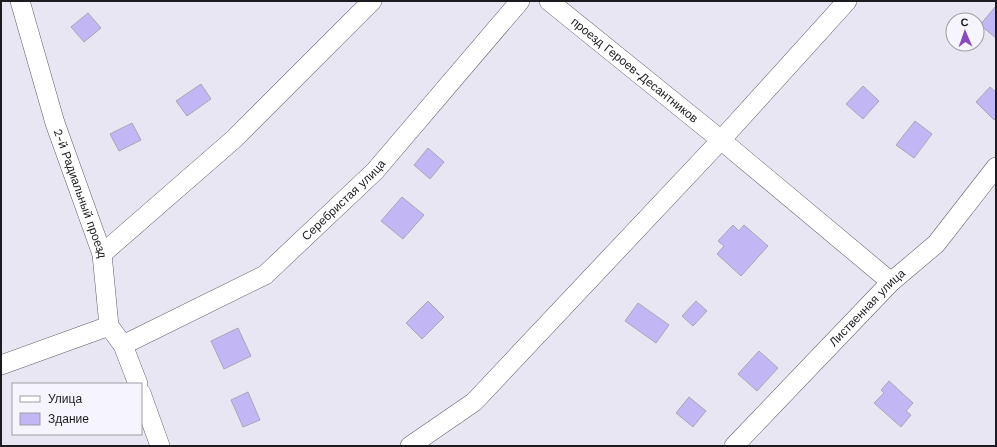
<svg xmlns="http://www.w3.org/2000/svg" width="997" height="447" viewBox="0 0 997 447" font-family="'Work Sans',sans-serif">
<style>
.building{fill:#c3b6f4;stroke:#a9a7b4}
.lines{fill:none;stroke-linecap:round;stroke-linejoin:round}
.minor-casing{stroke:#605e6a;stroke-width:20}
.minor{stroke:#fff;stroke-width:19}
.labels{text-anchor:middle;stroke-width:3.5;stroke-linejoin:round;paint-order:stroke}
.street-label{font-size:12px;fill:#1c1b20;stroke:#f6f4fd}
</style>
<rect width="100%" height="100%" fill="#e9e6f4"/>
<path class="building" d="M995,7L996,8V38L980,25Z
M88,13L101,28L84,42L71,27Z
M201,84L211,99L187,116L176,101Z
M863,86L879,101L863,119L846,104Z
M990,87L996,92V117L994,120L976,102Z
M915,121L932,134L914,158L896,145Z
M132,123L141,140L119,151L110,134Z
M428,148L444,162L430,179L414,165Z
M402,197L424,215L403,239L381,221Z
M733,225L739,231L744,225L768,246L741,276L717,254L724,246L718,241Z
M428,301L444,317L422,339L406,323Z
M696,301L707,311L693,326L682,316Z
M638,303L669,325L656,343L625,321Z
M238,328L251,356L224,369L211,341Z
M759,351L778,368L757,391L738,374Z
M889,381L913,403L906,411L911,415L901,427L874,403L884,393L881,390Z
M248,392L260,420L243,427L231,400Z
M689,397L706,411L693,427L676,413Z"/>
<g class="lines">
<defs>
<g id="minor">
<path id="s1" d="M20,1L55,123L102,254L109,326L123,345L138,384"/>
<path id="s2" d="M549,1L721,140L891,282"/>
<path d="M102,254L234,139L372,1"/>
<path id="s3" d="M123,345L265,275L375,171L520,1"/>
<path d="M1,365L109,326"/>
<path d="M141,393L160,446"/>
<path d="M410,446L474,402L721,140L847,1"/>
<path id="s4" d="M734,446L891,282L936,244L996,167"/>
</g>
</defs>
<use href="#minor" class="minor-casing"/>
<use href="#minor" class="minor"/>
</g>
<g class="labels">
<g class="street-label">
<text dy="4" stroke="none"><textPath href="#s2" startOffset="110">проезд Героев-Десантников</textPath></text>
<text dy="4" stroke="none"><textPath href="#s1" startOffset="202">2-й Радиальный проезд</textPath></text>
<text dy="4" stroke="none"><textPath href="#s3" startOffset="267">Серебристая улица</textPath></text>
<text dy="4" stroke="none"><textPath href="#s4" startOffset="192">Лиственная улица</textPath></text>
</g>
</g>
<rect width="997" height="447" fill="none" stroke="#1c1b20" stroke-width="4"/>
<rect x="12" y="383" width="130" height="52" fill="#f6f4fd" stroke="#9f9da5"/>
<rect x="20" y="396" width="20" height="6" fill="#ffffff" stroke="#9f9da5"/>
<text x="48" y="403" font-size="12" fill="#1c1b20">Улица</text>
<rect x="20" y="413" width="20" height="12" fill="#c3b6f4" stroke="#9f9da5"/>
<text x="48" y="423" font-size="12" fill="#1c1b20">Здание</text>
<g transform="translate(965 32) rotate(358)"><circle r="19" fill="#f6f4fd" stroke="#9f9da5"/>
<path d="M0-3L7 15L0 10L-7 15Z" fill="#8a48bd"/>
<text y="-6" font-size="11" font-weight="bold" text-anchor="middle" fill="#1c1b20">С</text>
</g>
</svg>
